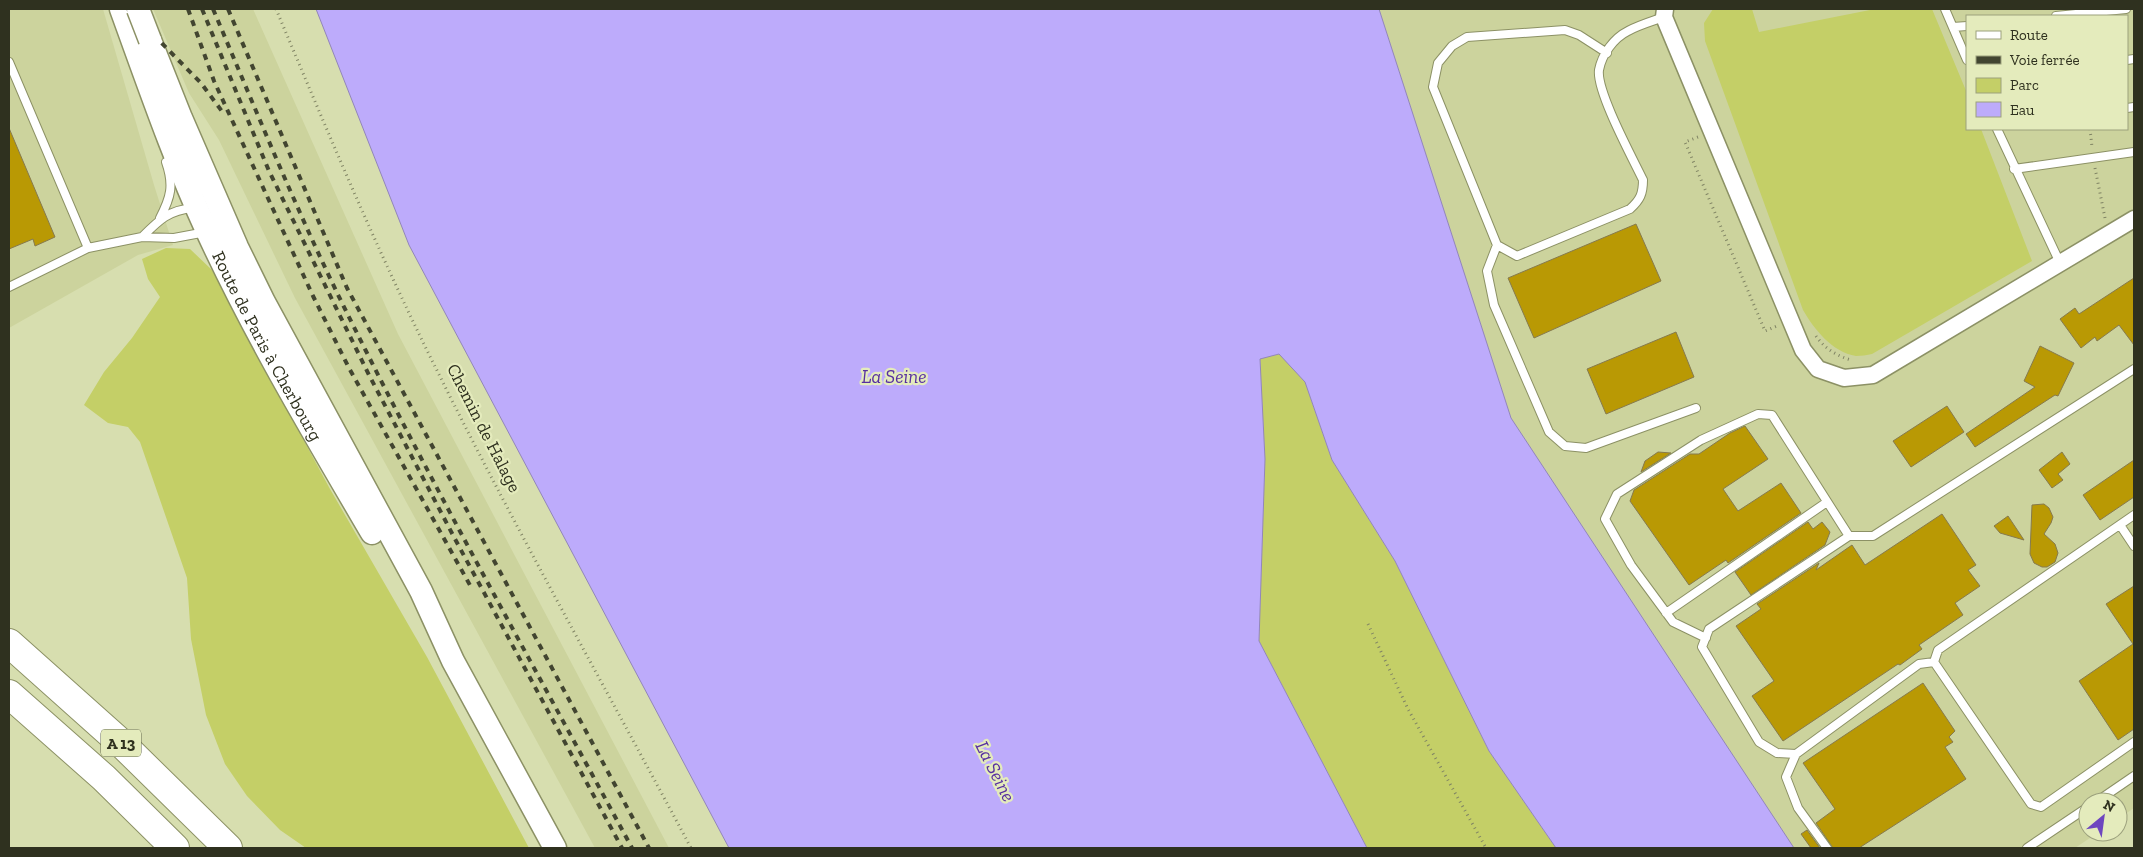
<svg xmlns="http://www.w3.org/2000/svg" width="2143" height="857" viewBox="0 0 2143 857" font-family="'Zilla Slab',serif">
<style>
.built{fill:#ccd39d;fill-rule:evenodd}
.green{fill:#c4cf67}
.water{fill:#bdabfb;stroke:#9286b9}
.building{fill:#b99904;stroke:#867a4e}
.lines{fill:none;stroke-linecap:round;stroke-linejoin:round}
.lane-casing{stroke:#8c9165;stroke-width:10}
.street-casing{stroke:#8c9165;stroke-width:19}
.secondary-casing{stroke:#8c9165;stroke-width:25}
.highway-casing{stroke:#8c9165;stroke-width:30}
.path{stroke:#808464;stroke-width:3;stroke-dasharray:1 4;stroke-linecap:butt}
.lane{stroke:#fff;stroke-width:8}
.street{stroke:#fff;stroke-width:16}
.secondary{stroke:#fff;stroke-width:22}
.highway{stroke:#fff;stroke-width:28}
.rail{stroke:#424530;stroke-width:4;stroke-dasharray:6 6;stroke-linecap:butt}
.secondary-bridge-casing{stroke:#8c9165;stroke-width:25;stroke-linecap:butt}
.secondary-bridge{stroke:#fff;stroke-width:22}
.labels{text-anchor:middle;stroke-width:4.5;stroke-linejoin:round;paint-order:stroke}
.shield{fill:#e4ebbc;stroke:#65694e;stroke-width:1}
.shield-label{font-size:16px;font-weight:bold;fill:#2f311f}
.street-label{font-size:18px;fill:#2f311f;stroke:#e4ebbc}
.water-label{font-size:19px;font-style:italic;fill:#572fa0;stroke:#e4ebbc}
</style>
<rect width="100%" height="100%" fill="#d7deaf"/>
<path class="built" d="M9,9H103L154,185L173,245L138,255L9,328Z
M153,9H253L398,334L669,848H595L295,298L219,140L189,93Z
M1379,9H2134V808L2118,819V802H2088V832H2099L2075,848H1794L1511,418ZM1967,16H2127V129H1967Z"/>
<path class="green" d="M1713,9H1752L1759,32L1875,9H1932L1967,93V129H1981L2032,261L1872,354C1867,355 1861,356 1856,356C1832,352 1814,329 1803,310L1705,41L1704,23Z
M166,248L190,249L212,270L330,489L427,657L529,848H306L280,830L247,796L225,764L206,715L191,639L187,578L140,442L128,427L108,423L84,405L104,372L132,338L160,297L148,279L142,259Z
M1280,354L1305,382L1332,460L1395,561L1489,751L1556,848H1367L1259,641L1265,459L1260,358Z"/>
<path class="water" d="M316,9H1379L1511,418L1794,848H1556L1489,751L1395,561L1332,460L1305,382L1279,354L1260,359L1265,459L1259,641L1367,848H729L409,245Z"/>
<path class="building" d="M9,128L55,237L35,246L33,239L9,249Z
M1636,224L1661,281L1534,338L1508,278Z
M2134,278V345L2119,325L2097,341L2095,337L2081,348L2060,319L2075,308L2079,314Z
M1676,332L1694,377L1606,414L1587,369Z
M2040,346L2074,363L2058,396L2055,395L1975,447L1966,434L2035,387L2024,381Z
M1947,406L1964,432L1911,467L1893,441Z
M1745,426L1768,459L1723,489L1738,511L1781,483L1801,513L1728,563L1726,560L1689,585L1630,501L1634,490L1690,454H1699L1730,433Z
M1658,452L1671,453L1641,472L1645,461Z
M2062,452L2070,464L2058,474L2063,480L2052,488L2039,470Z
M2134,460V497L2100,520L2083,495Z
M2044,504L2049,508L2053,517L2051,523L2044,534L2055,544L2058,553L2055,562L2047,567H2042L2034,563L2030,554L2032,505Z
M1942,514L1976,565L1968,570L1980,586L1955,603L1963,615L1919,645L1922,649L1900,665L1898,664L1783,741L1752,696L1774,681L1736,626L1761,609L1757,604L1819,563L1816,570L1852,545L1865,565Z
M2008,516L2024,540L2000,533L1994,526Z
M1808,522L1813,529L1822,522L1830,532L1825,545L1751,595L1735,572Z
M2134,586V729L2118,740L2079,681L2133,644L2106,604Z
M1923,683L1955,731L1949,737L1953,742L1945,747L1966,779L1859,848H1833L1816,823L1835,809L1803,763Z
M1807,830L1820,848H1811L1801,834Z"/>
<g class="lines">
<defs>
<path id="lane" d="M1945,9L1967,60
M2056,16L2126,9
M1953,27L1967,26
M1607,53L1579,35L1565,30L1467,37L1452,46L1438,63L1433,87L1497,245L1517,256L1630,209C1640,200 1643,194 1643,180C1633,159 1596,91 1599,70C1602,54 1614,38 1628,31C1639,25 1653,21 1664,17
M2127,60L2134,59
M9,62L88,248L142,237L174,238L206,232
M2127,108L2134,107
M1997,129L2060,263
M2014,169L2134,152
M160,218C171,197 174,185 166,162
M142,237C159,220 169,210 193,208
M1497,245L1487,271L1494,305L1549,432L1565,446L1586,448L1696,408
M9,287L88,248
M2134,515L1938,650L1934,662L2031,804L2041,807L2134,742
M2120,525L2134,546
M1666,613L1827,502
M1706,638L1673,622L1631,565L1605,519L1617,494L1701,440L1758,414L1772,415L1849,536
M1934,662L1919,664L1796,754L1777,753L1759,742L1702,647L1709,629L1849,536H1873L2134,369
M1796,754L1786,777L1798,808L1827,848
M2096,802L2134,776
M2027,848L2088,807"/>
<path id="street" d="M1665,9L1664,17L1803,350L1818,369L1844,378L1873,375L2134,219"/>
<g id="secondary">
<path id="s1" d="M121,9C148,83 174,159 207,231C255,335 314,434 372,533"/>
<path d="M150,40L181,118L237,247L264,302L421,591L453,661L555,848"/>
</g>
<path id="highway" d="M9,643L121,743L228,848
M9,694L104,778L175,848"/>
</defs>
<use href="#lane" class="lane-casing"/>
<use href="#street" class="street-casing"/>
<use href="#secondary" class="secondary-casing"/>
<use href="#highway" class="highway-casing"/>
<path class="path" d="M276,9C316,104 356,200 400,294C489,483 593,664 691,848
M2090,129L2092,147
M1698,137L1685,142L1765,331L1777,326
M2095,168L2105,218
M1816,336C1824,348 1837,356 1851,360
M1368,624L1408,709L1486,848"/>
<use href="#lane" class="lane"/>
<use href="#street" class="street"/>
<use href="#secondary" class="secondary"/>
<use href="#highway" class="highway"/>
<path class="rail" d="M128,9L201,83L224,114
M188,9L214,81L313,296L349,368L471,587
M202,9L269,171L369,375L455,539L622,848
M213,9C256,110 297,212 346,311C436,493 536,670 632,848
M228,9L347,288L649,848"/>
<defs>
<path id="secondary-bridge" d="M138,9L150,40"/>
</defs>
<use href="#secondary-bridge" class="secondary-bridge-casing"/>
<use href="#secondary-bridge" class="secondary-bridge"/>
</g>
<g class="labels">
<rect class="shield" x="101" y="729.5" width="40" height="27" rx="4"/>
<g class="shield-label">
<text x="121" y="749">A 13</text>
</g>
<g class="street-label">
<text dy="6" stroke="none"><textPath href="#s1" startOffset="368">Route de Paris à Cherbourg</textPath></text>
<text transform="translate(484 428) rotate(63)" y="6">Chemin de Halage</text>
</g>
<g class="water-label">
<text x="894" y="383">La Seine</text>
<text transform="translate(996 771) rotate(63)" y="7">La Seine</text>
</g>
</g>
<rect width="2143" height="857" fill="none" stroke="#2f311f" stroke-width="20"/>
<rect x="1966" y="15" width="162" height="115" fill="#e4ebbc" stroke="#9ca17d"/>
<rect x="1976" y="31" width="25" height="8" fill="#ffffff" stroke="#9ca17d"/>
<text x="2010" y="40" font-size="15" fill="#2f311f">Route</text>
<rect x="1976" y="56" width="25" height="8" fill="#424530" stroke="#9ca17d"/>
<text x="2010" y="65" font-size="15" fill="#2f311f">Voie ferrée</text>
<rect x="1976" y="78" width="25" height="15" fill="#c4cf67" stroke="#9ca17d"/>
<text x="2010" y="90" font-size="15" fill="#2f311f">Parc</text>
<rect x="1976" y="102" width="25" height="15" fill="#bdabfb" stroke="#9ca17d"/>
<text x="2010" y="115" font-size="15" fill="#2f311f">Eau</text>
<g transform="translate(2103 817) rotate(29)"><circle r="24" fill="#e4ebbc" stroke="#9ca17d"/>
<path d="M0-4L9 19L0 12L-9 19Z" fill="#6e46bf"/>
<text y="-8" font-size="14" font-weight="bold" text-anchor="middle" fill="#2f311f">N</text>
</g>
</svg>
